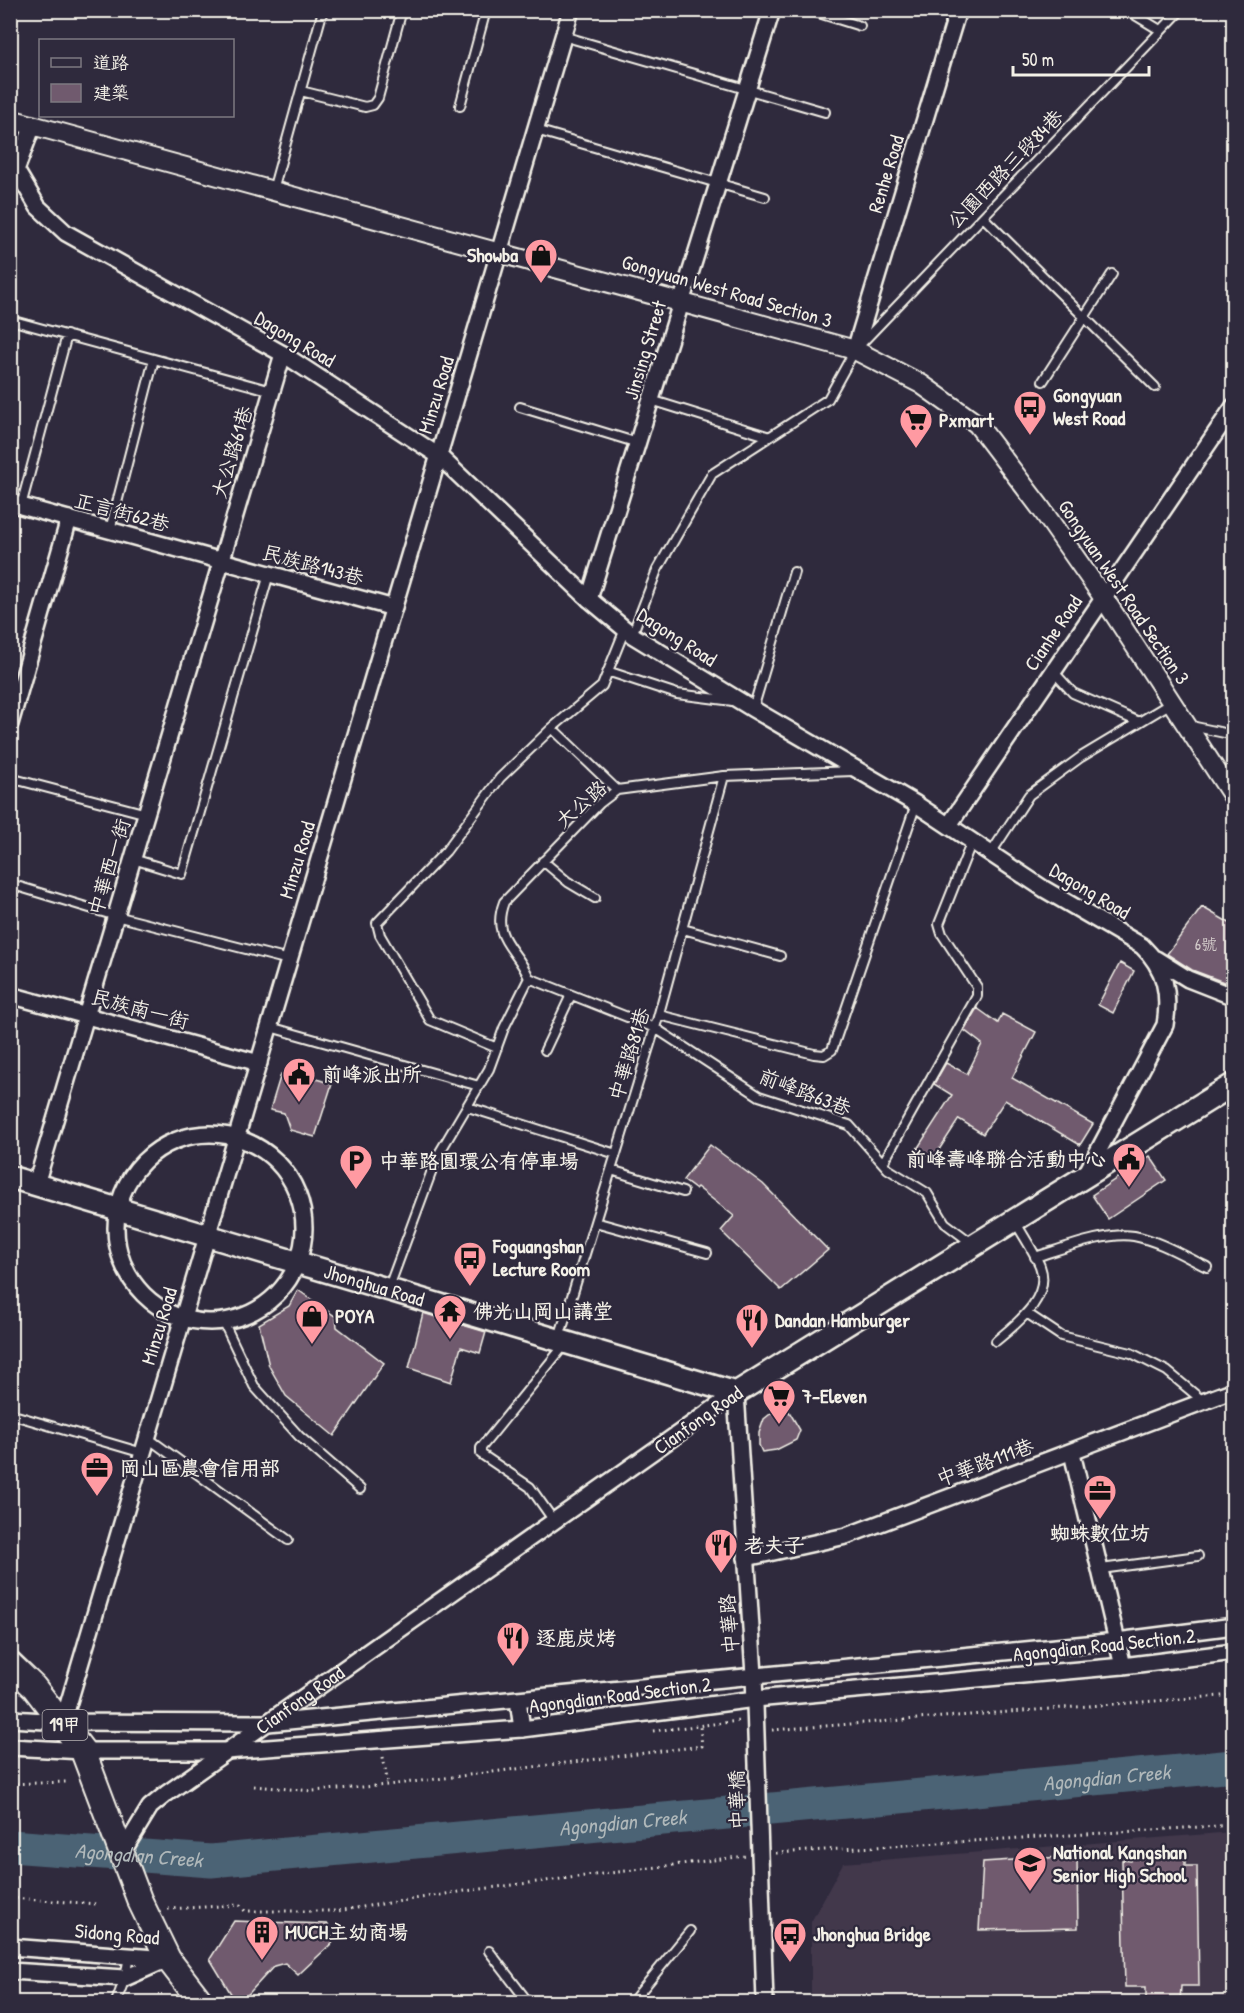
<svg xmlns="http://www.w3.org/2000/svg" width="1244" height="2013" viewBox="0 0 1244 2013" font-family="'Patrick Hand','LXGW WenKai TC',sans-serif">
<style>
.built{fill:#42384c}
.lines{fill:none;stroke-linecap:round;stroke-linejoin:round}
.river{stroke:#4b6374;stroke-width:33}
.building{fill:#705a6e;stroke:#f4f1e8;stroke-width:1.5}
.service-casing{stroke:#f4f1e8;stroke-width:12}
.minor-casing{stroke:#f4f1e8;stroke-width:20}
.tertiary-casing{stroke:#f4f1e8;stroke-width:22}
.secondary-casing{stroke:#f4f1e8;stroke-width:26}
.primary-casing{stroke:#f4f1e8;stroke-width:28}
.path{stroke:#f4f1e8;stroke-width:3;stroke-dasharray:1.5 4.5;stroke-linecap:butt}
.service{stroke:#2f2a3d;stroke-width:8}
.minor{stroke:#2f2a3d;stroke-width:15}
.tertiary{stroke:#2f2a3d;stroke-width:18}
.secondary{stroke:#2f2a3d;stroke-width:21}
.primary{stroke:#2f2a3d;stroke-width:24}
.labels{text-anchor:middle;stroke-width:4.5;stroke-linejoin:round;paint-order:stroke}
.number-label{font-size:16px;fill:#d3cbca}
.shield{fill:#2f2a3d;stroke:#b9b5b5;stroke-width:1.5}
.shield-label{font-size:18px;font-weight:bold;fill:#f4f1e8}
.street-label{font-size:20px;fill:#f4f1e8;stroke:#2f2a3d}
.poi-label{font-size:20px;font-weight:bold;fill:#f4f1e8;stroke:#2f2a3d;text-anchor:start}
.water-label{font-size:21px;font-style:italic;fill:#b0b8ba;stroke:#2f2a3d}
</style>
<rect width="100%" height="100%" fill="#2f2a3d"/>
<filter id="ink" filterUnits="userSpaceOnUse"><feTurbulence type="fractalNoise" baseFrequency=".0167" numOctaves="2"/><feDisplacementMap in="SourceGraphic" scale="12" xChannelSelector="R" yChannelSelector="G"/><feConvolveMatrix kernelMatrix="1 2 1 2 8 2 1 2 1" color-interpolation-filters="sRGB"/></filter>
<g filter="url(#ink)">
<path class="built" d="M1233,1832V2002H811V1922L843,1863Z"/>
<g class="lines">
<path class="river" id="s1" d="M10,1846L211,1861L1234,1766"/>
</g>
<path class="building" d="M1202,907L1233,925V974L1229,984L1192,970L1167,954Z
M1120,963L1134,971L1113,1013L1098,1005Z
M977,1008L998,1023L1002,1014L1036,1032L1012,1078L1093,1124L1080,1145L1005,1100L983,1134L959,1119L933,1159L917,1149L952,1095L934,1084L946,1063L967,1074L982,1044L964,1030Z
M295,1072L332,1084L315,1137L290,1130L284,1113L270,1110L281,1074L294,1079Z
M710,1145L763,1184L828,1250L781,1290L721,1231L734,1216L697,1187L695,1189L683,1180Z
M1150,1156L1166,1180L1108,1219L1092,1195Z
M298,1290L336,1317L337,1327L384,1363L334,1436L286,1396L269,1366L259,1324L289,1306Z
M423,1313L486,1332L480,1353L461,1347L451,1382L409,1368Z
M784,1403L800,1430L796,1440L776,1450L762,1452L759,1445V1433L764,1419Z
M1185,1852V1866H1197L1199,1986H1181L1180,2002H1146V1987H1125L1122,1860L1131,1861L1132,1853Z
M1077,1856L1078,1928L979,1930L983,1862Z
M234,1921L328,1924L333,1942L298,1975L285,1963L274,1966L241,2002H236L210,1959Z"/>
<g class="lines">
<defs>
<path id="service" d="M809,10L860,26
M1127,10L1160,30
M563,36L825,112
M301,91L365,107L373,105L378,98L402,10
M460,106L486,10
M536,130L765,197
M273,190L323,10
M983,217L1155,387
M10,320L272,391
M1043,381L1112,274
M651,400L770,437
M520,407L638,443
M21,506L67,335
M110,530L154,359
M632,635L657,570L712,474L828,399L855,350L1181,10
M1053,671L1073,693L1139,722
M610,672L677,694L733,701
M753,709L794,572
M1191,726L1234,735
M552,728L617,790
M10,778L147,814
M991,853L1029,795L1081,757L1171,703
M133,859L182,874L269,574
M543,861L568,882L595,898
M10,884L116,916L289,960
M683,929L780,956
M529,978L655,1028L759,1096L849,1125L888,1169L927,1193L945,1223L973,1244
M529,978C517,948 490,939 504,902L600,803L617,790L724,776L853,771
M659,1015L814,1054L824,1055L832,1050L916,804
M270,1027L479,1086
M497,1048L430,1020L380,935L377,923L446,851L500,778L552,728L602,686L625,629
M545,1050L571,995
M468,1107L616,1154
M883,1163L977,996V987L942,934L939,924L972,841
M611,1170L683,1192
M595,1222L707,1253
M1035,1257C1062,1249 1107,1231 1134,1236C1160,1241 1184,1256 1207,1267
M389,1287L437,1157L489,1069L504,1028L529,978
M1028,1314L1061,1336L1131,1353L1167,1371L1203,1401
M223,1321L254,1386L299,1436L360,1489
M559,1338L655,1028L724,776
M996,1341C1016,1324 1052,1298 1040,1266C1034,1251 1023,1236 1015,1221
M10,1414L143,1453
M148,1438L288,1540
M554,1521L530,1487L481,1454V1448L566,1343
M1101,1569L1198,1556
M489,1951L528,2002
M116,2002L125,1978L129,1956
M632,2002L690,1931"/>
<g id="minor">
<path d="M16,170L38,207L66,233L283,354L439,456L589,599L632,635L753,709L916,804L1044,889L1142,946C1166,969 1170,994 1165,1025L1085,1176"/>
<path d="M10,186L33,125"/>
<path d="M855,350L958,10"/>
<path d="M10,503L394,608"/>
<path d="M589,599L772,10"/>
<path d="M10,724L69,519"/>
<path d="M949,825L1234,406"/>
<path d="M1156,959L1188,979L1234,997"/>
<path d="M10,995L259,1063"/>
<circle cx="210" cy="1228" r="94"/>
<path d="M36,1184L283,354"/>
<path d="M736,1393L754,1675L765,2002"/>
<path d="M1072,1453L1123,1666"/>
<path d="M746,1558L846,1536L1234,1390"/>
<path d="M518,1700L522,1729"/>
<path d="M10,1719L63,1722L268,1723L1117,1641L1234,1626"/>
<path d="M63,1722L571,10"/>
<path d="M10,1747L83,1751H226L522,1729L755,1699L1123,1666L1234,1652"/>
<path id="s2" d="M122,1853L150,1807L166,1794L736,1393"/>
<path d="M10,1947L168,1959"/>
<path d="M10,1971L125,1978L168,1959"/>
</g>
<path id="tertiary" d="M10,119L855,350L921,384L977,424L1040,507L1103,597L1234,798"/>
<g id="secondary">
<path id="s3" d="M10,1177L736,1393L1234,1084"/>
</g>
<path id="primary" d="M10,1664L34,1687L83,1751L139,1899L168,1959L201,2002"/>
</defs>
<use href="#service" class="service-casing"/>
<use href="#minor" class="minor-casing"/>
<use href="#tertiary" class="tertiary-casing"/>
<use href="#secondary" class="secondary-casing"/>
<use href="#primary" class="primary-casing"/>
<path class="path" d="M772,1730L1234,1695
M653,1731L739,1721
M383,1757L388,1785
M10,1784L66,1782
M254,1786L313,1791L388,1785L702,1746L700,1726
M776,1853L1234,1825
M10,1898L97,1904
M168,1909L240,1905L245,1911H337L465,1891L746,1856"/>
<use href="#service" class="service"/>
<use href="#minor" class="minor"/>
<use href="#tertiary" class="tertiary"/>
<use href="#secondary" class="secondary"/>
<use href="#primary" class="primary"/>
</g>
</g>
<defs>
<symbol id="shop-pin" viewBox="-11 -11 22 30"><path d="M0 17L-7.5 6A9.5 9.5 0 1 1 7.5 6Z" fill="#ff9aa2" stroke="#2f2a3d"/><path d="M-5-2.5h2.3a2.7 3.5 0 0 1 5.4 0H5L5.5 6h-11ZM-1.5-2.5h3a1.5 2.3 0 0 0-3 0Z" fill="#111"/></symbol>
<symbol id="bus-pin" viewBox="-11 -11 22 30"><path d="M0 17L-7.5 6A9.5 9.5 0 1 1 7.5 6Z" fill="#ff9aa2" stroke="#2f2a3d"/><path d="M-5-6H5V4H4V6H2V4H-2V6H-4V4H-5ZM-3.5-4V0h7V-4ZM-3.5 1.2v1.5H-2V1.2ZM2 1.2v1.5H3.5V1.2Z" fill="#111"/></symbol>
<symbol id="supermarket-pin" viewBox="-11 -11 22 30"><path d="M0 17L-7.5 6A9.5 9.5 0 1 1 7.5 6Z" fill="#ff9aa2" stroke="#2f2a3d"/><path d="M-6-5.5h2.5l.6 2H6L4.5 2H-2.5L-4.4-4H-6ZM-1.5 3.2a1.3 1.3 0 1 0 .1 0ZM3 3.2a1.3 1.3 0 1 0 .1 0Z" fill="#111"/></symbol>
<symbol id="civic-pin" viewBox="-11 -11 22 30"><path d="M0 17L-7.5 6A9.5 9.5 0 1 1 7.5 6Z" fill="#ff9aa2" stroke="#2f2a3d"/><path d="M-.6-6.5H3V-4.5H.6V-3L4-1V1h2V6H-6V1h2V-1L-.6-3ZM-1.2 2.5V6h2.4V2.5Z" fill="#111"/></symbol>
<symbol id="parking-pin" viewBox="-11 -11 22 30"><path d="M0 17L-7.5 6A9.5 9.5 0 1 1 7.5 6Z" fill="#ff9aa2" stroke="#2f2a3d"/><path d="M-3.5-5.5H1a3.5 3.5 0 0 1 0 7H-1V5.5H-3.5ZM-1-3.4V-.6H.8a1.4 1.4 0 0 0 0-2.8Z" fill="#111"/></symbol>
<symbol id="temple-pin" viewBox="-11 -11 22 30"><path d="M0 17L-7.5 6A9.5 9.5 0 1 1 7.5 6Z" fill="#ff9aa2" stroke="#2f2a3d"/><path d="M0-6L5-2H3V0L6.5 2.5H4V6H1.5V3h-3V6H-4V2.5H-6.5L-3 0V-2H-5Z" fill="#111"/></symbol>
<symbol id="restaurant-pin" viewBox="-11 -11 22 30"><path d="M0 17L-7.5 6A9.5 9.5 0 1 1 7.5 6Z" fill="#ff9aa2" stroke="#2f2a3d"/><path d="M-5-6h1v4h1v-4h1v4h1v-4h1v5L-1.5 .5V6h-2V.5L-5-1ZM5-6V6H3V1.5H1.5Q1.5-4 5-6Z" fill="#111"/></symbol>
<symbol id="office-pin" viewBox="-11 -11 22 30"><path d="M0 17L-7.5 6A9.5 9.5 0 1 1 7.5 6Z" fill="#ff9aa2" stroke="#2f2a3d"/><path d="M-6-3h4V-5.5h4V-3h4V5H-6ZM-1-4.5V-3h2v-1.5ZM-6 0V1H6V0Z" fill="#111"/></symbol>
<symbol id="school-pin" viewBox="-11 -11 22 30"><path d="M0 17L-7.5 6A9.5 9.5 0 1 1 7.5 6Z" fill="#ff9aa2" stroke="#2f2a3d"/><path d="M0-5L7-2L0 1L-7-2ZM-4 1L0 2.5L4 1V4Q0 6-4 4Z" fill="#111"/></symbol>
<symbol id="building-pin" viewBox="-11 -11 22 30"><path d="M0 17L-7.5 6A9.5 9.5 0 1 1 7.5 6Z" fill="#ff9aa2" stroke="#2f2a3d"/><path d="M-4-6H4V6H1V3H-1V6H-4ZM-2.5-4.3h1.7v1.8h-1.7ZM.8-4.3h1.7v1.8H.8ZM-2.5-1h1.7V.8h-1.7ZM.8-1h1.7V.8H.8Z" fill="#111"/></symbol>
</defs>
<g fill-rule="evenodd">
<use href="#shop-pin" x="522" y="236" width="38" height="52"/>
<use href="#bus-pin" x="1011" y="388" width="38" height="52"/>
<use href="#supermarket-pin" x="897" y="401" width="38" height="52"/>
<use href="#civic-pin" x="280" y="1055" width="38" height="52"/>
<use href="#civic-pin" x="1110" y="1140" width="38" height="52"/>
<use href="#parking-pin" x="337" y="1142" width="38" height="52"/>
<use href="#bus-pin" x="451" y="1239" width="38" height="52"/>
<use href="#temple-pin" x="431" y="1292" width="38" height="52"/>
<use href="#shop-pin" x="293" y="1297" width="38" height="52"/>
<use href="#restaurant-pin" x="733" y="1301" width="38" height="52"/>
<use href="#supermarket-pin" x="760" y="1377" width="38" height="52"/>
<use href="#office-pin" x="78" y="1449" width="38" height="52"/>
<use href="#office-pin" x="1081" y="1472" width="38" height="52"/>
<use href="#restaurant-pin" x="702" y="1526" width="38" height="52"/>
<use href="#restaurant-pin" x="494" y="1619" width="38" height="52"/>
<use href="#school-pin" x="1011" y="1844" width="38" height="52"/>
<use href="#building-pin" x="243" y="1913" width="38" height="52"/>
<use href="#bus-pin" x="771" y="1915" width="38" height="52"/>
</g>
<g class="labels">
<g class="number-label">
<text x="1206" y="950">6號</text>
</g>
<rect class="shield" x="42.5" y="1710" width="45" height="30" rx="4.5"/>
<g class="shield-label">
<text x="65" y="1731">19甲</text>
</g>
<g class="street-label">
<text transform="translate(1005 169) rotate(-46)" y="7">公園西路三段84巷</text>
<text transform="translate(886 174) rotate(-73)" y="7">Renhe Road</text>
<text transform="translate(727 291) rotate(16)" y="7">Gongyuan West Road Section 3</text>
<text transform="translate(295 339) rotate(31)" y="7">Dagong Road</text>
<text transform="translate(645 350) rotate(-73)" y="7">Jinsing Street</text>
<text transform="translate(436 395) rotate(-73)" y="7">Minzu Road</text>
<text transform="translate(232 452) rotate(-73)" y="7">大公路61巷</text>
<text transform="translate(122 512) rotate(15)" y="7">正言街62巷</text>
<text transform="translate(313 565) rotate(15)" y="7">民族路143巷</text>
<text transform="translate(1124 592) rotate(56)" y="7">Gongyuan West Road Section 3</text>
<text transform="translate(1053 633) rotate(-56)" y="7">Cianhe Road</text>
<text transform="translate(677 637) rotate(33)" y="7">Dagong Road</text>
<text transform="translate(581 804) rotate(-41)" y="7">大公路</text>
<text transform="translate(297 860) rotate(-73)" y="7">Minzu Road</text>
<text transform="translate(109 867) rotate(-73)" y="7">中華西一街</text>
<text transform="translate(1090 891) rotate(31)" y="7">Dagong Road</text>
<text transform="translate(140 1009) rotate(15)" y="7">民族南一街</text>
<text transform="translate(629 1054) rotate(-73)" y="7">中華路81巷</text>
<text transform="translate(805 1092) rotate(21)" y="7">前峰路63巷</text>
<text dy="7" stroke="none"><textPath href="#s3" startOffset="380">Jhonghua Road</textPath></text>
<text transform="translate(159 1326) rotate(-73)" y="7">Minzu Road</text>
<text transform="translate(698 1420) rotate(-35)" y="7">Cianfong Road</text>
<text transform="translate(985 1462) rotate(-20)" y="7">中華路111巷</text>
<text transform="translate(729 1624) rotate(-94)" y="7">中華路</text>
<text transform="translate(1104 1645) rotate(-6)" y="7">Agongdian Road Section 2</text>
<text transform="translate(620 1695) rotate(-7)" y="7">Agongdian Road Section 2</text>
<text dy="7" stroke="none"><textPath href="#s2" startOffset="238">Cianfong Road</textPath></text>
<text transform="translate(737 1800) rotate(-92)" y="7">中華橋</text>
<text transform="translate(117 1934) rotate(5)" y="7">Sidong Road</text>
</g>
<g class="poi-label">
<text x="518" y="262" text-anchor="end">Showba</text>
<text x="1053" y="402">Gongyuan<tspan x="1053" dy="23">West Road</tspan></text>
<text x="939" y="427">Pxmart</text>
<text x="322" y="1081">前峰派出所</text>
<text x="1106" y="1166" text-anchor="end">前峰壽峰聯合活動中心</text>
<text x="379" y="1168">中華路圓環公有停車場</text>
<text x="493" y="1253">Foguangshan<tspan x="493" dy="23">Lecture Room</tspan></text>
<text x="473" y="1318">佛光山岡山講堂</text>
<text x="335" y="1323">POYA</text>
<text x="775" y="1327">Dandan Hamburger</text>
<text x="802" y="1403">7-Eleven</text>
<text x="120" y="1475">岡山區農會信用部</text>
<text x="1100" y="1540" text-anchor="middle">蜘蛛數位坊</text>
<text x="744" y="1552">老夫子</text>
<text x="536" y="1645">逐鹿炭烤</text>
<text x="1053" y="1859">National Kangshan<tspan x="1053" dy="23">Senior High School</tspan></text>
<text x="285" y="1939">MUCH主幼商場</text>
<text x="813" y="1941">Jhonghua Bridge</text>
</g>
<g class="water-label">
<text dy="7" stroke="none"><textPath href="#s1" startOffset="1101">Agongdian Creek</textPath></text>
<text dy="7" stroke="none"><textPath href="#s1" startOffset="615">Agongdian Creek</textPath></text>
<text dy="7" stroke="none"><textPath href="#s1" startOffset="129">Agongdian Creek</textPath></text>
</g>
</g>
<rect width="1244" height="2013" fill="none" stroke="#2f2a3d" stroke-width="36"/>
<rect x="18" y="18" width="1208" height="1977" fill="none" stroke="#f4f1e8" stroke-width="2" filter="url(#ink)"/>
<rect x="39" y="39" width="195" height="78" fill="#2f2a3d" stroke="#7e7a81" stroke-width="1.5"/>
<rect x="51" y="58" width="30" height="9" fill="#2f2a3d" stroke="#7e7a81" stroke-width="1.5"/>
<text x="93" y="69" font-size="18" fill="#f4f1e8">道路</text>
<rect x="51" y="84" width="30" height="18" fill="#705a6e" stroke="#7e7a81" stroke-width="1.5"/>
<text x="93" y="99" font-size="18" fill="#f4f1e8">建築</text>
<path d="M1013 66v9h136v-9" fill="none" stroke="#f4f1e8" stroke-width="3"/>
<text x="1022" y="66" font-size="18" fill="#f4f1e8" stroke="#2f2a3d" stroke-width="4.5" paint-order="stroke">50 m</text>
</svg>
